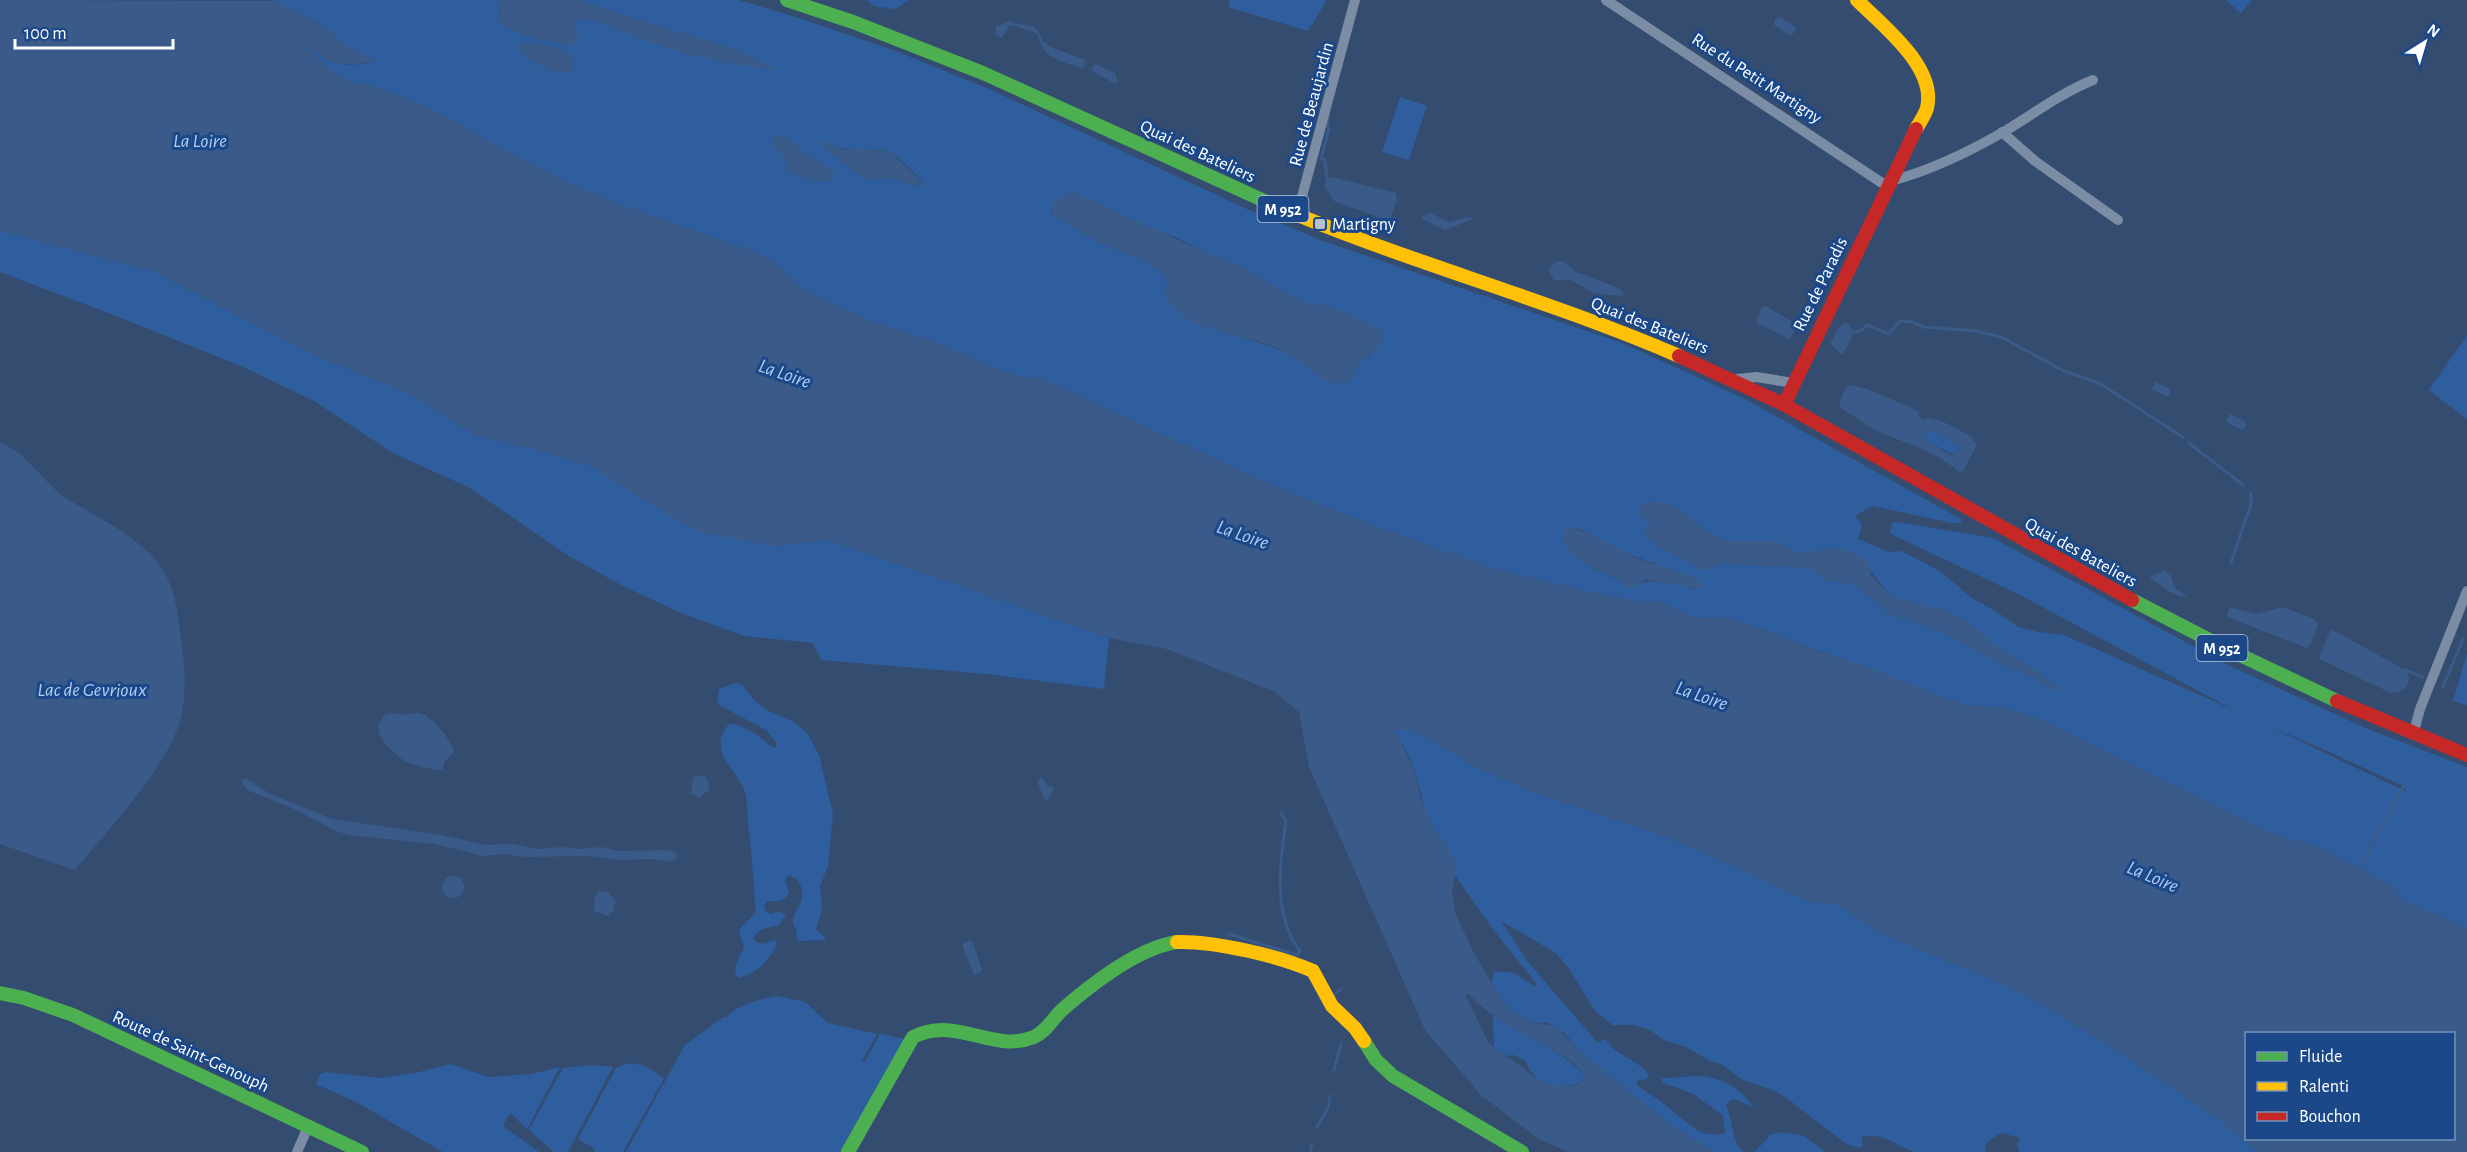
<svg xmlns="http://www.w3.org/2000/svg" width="2467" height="1152" viewBox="0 0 2467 1152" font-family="'Alegreya Sans',sans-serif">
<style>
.green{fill:#2f5e9f;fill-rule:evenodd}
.water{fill:#3a5b89;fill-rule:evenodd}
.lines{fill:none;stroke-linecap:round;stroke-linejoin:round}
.stream{stroke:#3a5b89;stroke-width:3}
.street{stroke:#7b8da5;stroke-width:10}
.fast{stroke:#4caf50;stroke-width:14}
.slow{stroke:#ffc107;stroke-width:14}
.jam{stroke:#c62828;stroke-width:14}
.poi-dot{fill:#b8c0cd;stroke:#1b4888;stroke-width:2}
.labels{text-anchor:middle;stroke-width:6;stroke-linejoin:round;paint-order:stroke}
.shield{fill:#1b4888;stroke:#bbc8db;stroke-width:1.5}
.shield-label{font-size:16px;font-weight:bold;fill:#fff}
.street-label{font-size:18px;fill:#fff;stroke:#1b4888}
.poi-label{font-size:18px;fill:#fff;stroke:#1b4888;text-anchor:start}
.water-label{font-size:20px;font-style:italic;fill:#b0cdf3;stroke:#1b4888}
</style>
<rect width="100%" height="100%" fill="#344c70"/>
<path class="green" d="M271,0H496L501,9L498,15L522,34L563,45H568L578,35L574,22L582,18L615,27L739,51L576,0H739L799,18L896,51L987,88L1247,209L1323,241L1622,343L1745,399L1961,519V523H1952L1873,506L1855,516L1862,525L1858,539L1889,552L1901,551L1940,571L1972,598L1997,612L2018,627L2038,632L2064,635L2236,711L2018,594L1895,536L1889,532L1892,529L1891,524L1897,522L1993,538L2226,664L2370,730L2467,767V928L2402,900L2395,888L2319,847L2270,833L2044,721L2005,708L1965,705L1739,621L1721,617L1700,618L1688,615L1658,602L1635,601L1582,590L1503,571L1441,550L1328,508L1249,475L1050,382L1015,375L997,369L936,342L869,320L822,299L800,287L768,257L614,202L569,183L504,150L455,121L407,98L372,86L352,83L333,72L304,47C314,49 320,56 329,60C342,67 363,65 376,61L343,44L332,32L308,17ZM527,42L554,48L569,72L550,70L520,43ZM791,140L808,156L823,163L832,181L825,182L789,174C784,168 787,161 783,155ZM824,148L882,150L899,158L923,182L919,187C911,184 903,181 894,179C883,177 873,181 863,178ZM1051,210L1147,227L1177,238L1206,253L1237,264L1299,301L1313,305H1325L1373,353L1361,362L1348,382L1312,372L1297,359L1279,349L1199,324L1168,302L1166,296L1167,280C1151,258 1126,255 1103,244C1086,236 1070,225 1054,216ZM1650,502L1670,504L1679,508L1705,531L1728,541H1776L1792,551L1804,553L1836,548L1868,568L1891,596L2006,653L2041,674L2051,690L2038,680L2003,665L1939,630L1889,614L1876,601L1851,584L1839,581L1831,582L1809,568L1802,566L1719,564C1715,566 1710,569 1706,570C1698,571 1691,562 1684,559C1667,552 1652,546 1643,528L1652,524L1641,516ZM1566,527L1580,529L1625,553L1656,564L1697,590C1673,580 1648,580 1624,585L1616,579L1588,566ZM2268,726L2325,750L2403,786L2407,792Z
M867,0H909L895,9L874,6Z
M1230,0H1327L1308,31L1228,7Z
M2225,0H2252L2241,13Z
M1400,97L1427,106L1409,160L1382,152Z
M0,231L152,271L320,358L406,392L477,436L530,448L591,466L773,546L828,540L1109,638L1104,689L987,674L821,660L813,643L744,636L681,613L621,585L567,555L470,488L393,453L314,401L243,367L124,319L0,272Z
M2467,335V419L2429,390Z
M1933,431L1957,444L1959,448L1955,455L1925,441L1924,437L1929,432Z
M2467,653V705L2453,701Z
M735,683L742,685L755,701L769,711L794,722L807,733L819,755L833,814L828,866L820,886L822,909L816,930L825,937V940L797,941L796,928L793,925C793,905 810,903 798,880L789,875L785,879L789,893C783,902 777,902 767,901L764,905L766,912L771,914L778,911L786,915L779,925C768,929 760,926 753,938L756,942L763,944L775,940L777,943C771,959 756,974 739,978L735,974L736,965L744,947L739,930L756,912C753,882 752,852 748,823C747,812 748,800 744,790C736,768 706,751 729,724C746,724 759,737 772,747L776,748L777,743L766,730L717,704L719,689Z
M1394,730H1405L1424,736L1475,767L1535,793L1661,835L1736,867L1791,894L1814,902L1839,905L1880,933L2011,988L2055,1012L2124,1056L2219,1120L2260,1152H2020L2017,1147L2020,1138L2002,1133C1992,1138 1985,1140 1985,1152C1971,1152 1926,1152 1915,1152C1894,1145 1888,1134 1862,1136L1863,1146L1860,1148L1846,1144L1788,1099L1775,1091L1743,1080L1721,1064L1712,1062L1686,1047L1664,1040L1648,1029L1633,1025H1612L1595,1011L1568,967L1556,953L1501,921L1528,962L1598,1043L1602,1039L1606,1040C1617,1057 1638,1059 1649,1075L1646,1079L1638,1080L1637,1085C1646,1092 1655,1097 1664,1104C1683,1117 1698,1141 1725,1133L1723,1116L1692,1093L1663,1083L1660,1077C1672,1079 1682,1077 1693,1076C1717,1075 1742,1087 1753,1108L1738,1100H1731L1726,1105C1733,1122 1731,1138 1743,1152H1715L1673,1127L1583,1054L1564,1033L1548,1023L1530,1022L1511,1010L1501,999L1492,983L1494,971L1514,973L1537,988L1536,983L1495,932L1454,874C1459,859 1445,845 1437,833C1423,813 1421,789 1413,767C1409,754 1400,742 1394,730Z
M777,996L805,1002L828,1023L877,1034L862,1061L864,1063L880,1034L905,1039L843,1152H626L685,1045L724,1017L727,1018C733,1006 764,998 777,996Z
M1493,1015C1514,1031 1579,1058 1585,1079C1566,1093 1531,1085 1526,1061L1514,1055L1506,1056L1494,1048Z
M630,1063L645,1066L664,1078L623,1152H594L595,1149L578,1139L616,1068Z
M451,1064L488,1077L531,1074L560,1067L527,1129L510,1113L503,1126L539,1152H443L358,1103L316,1084L320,1074L326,1072L380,1078L415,1073Z
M592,1065L613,1067L568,1152H554L529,1130L563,1068Z
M1781,1132L1804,1136L1826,1152H1755L1770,1135Z"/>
<path class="water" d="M0,0L275,1L307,17L332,32L343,44L377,61C362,63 344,67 330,61C321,57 315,49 305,47L333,72L352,83L372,86L407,98L455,121L504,150L569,183L614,202L768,257L800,287L822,299L869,320L936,342L997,369L1015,375L1050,382L1249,475L1328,508L1441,550L1503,571L1582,590L1635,601L1658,602L1688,615L1700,618L1721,617L1739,621L1818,651L1857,663L1965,705L2005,708L2044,721L2270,833L2319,847L2395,888L2402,900L2467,928V1152H2260L2219,1120L2124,1056L2055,1012L2011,988L1880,933L1839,905L1814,902L1791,894L1736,867L1661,835L1535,793L1475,767L1424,736L1405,730H1394L1413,767L1420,796L1433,827L1448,846L1454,858L1456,868L1452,891L1455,913L1473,951L1501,999L1511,1010L1530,1022L1555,1026L1583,1054L1673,1127L1715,1152H1568L1539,1139L1481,1095L1425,1030L1309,767L1299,712L1275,692L1167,649L1109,638L828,540L773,546L696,531L637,496L591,466L530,448L477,436L406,392L320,358L152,271L0,231ZM1467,993C1480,1005 1493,1017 1508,1026C1528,1039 1579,1056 1585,1079L1576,1085L1566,1086L1548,1083L1534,1077L1523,1067L1499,1052L1488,1042L1466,996ZM2246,1034H2454V1138H2246Z
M496,0H576L739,51L780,71C746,66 712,61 679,52C646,42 615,27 582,18L574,22L578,35L576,41L568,46L563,45C542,38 512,37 498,19L501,8Z
M1780,17L1797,28L1791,36L1774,25L1775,19Z
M1010,21C1029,29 1036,20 1043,41L1051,47L1085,60L1084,66L1082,68C1060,61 1042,59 1038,34L1013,25L1009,26L1002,38L996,36V27Z
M527,42C542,44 563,47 574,58L572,69C558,78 526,62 518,48L520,43Z
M1095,64L1116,74L1117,82L1115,84L1091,70Z
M776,134L787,137L808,156L823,163L835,174L832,181L825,182L789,174L786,170L785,159L770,143Z
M820,141H825L842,150L855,148L891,152L924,184L920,187C911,184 903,181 894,179C883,177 873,181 863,178L824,148Z
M1331,177L1396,193L1397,198L1390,220H1386L1334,201L1324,186L1327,178Z
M1072,191L1206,253L1237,264L1299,301L1336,308L1380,329L1384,337C1379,351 1368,354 1360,364C1354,370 1351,383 1342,384C1320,385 1297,357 1278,348C1245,334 1191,334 1169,302C1164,296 1167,287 1167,280C1151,258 1126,255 1103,244C1086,236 1070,225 1054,216L1051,204Z
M1430,213L1449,222L1469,217L1473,219L1445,230L1423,219L1421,217Z
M1558,261L1564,262L1576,272L1619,288L1624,294L1621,296L1594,293L1570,280H1554L1549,272L1550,267Z
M1766,306L1797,325L1790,340L1756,322L1762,308Z
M1845,323C1859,330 1849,343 1843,353L1841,354L1830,344L1839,327Z
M2156,382L2171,390L2168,397L2152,389Z
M1849,385L1867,389L1916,410L1919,412V417L1925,420L1929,418C1940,419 1973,434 1977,445L1963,471L1959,472C1937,452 1908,444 1882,433C1868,427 1854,416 1841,408L1839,404L1845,388ZM1933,431L1957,444L1959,448L1955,455H1951L1925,441L1924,437L1929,432Z
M2230,414L2246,422L2245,427L2242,430L2226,422Z
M0,443C29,453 43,484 69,500C97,517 129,532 152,556C172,576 177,604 180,631C184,658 187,686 182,713C172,764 108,829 75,870L0,844Z
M1650,502L1670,504L1679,508L1705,531L1727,541H1776L1792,551L1804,553L1836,548L1856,553L1867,562L1871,575L1891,596L1944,610L1963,618L2006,653L2041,674L2059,689L2051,690L2038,680L2003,665L1939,630L1889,614L1876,601L1851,584L1824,580L1809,568L1719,564C1715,566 1710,569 1706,570C1698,571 1691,562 1684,559C1666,551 1653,546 1642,528L1652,524L1641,516L1638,509L1643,503Z
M1566,526L1588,533L1636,558L1696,578L1701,584V589L1645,580C1639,583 1636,588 1629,587C1622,586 1618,580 1613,577C1593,567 1570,561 1562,539Z
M2164,570L2171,576L2175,588L2187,596C2173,600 2162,583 2149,578Z
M2283,607L2314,619L2318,624L2310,645L2307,648L2227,617L2229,609L2232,608L2257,614Z
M2331,629L2405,670L2409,677C2408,689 2402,693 2391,693L2321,660L2319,657Z
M395,713C406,717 410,712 419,713C431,714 452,741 454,752L444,762L443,769L436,770L405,762L387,746L379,734L378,724L386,714Z
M696,775L706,777L709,784V790L699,798L691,793L693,778Z
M1042,777L1047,785L1054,788L1048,800L1044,798L1037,781Z
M243,779H247L270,794L332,819L441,835L485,845L513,844L537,849L562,847L580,849L601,847L620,851L669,850L676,853V858L670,862L651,859L619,860L587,856L525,857L504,854L484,856L435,844L349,835L336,831L292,808L247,790L242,783Z
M442 887a11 11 0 1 1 22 0a11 11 0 1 1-22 0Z
M600,891L608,892L615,900L614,910L608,916L594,911L595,896Z
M970,940L973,942L982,971L974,975L963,947V943Z"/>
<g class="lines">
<path class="stream" d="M1327,178L1325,160L1321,159L1329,129L1327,125L1329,116
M1851,333L1860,331L1868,325L1888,334L1900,321L1912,322L1924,327L1976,331L2001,337L2064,371L2099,383L2183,437
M2189,443L2243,485
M2231,563L2251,504V493
M2405,670L2423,677
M2443,687L2463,639
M2358,873L2403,786
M1229,934L1297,955L1300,951C1272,915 1280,862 1286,821L1281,813
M1332,997L1341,989
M1334,1070L1341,1044
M1317,1127L1328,1108L1330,1096
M1310,1152L1312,1144"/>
<path class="street" d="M1606,0L1888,187
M2002,132L2035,161L2118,220
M1891,181C1932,170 1969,152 2005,131C2035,113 2061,93 2093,80
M1297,215L1355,0
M1737,379L1757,377L1793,383
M2413,735L2420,709L2467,591
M297,1152L308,1127"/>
<path class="fast" d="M787,0L853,22L983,73L1269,203
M2132,600L2221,646L2337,701
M0,993L24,998L73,1015L362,1152
M1364,1041L1376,1060L1393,1076L1522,1152
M848,1152L913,1037C958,1015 992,1054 1034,1037C1047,1031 1053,1018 1063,1009C1093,983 1138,948 1177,942"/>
<path class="slow" d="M1857,0C1882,25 1937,67 1927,108C1925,115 1920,122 1916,129
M1269,203C1403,261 1545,298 1679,356
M1177,942C1215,941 1279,956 1313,971L1332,1006L1355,1028L1364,1041"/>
<path class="jam" d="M1679,356L1783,404L2132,600
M1784,405L1916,129
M2337,701L2467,755"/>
</g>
<rect class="poi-dot" x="1314" y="218" width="12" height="12" rx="3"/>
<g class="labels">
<g class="shield">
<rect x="1257.5" y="196" width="51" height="26" rx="4.5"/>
<rect x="2196.5" y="635" width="51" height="26" rx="4.5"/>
</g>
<g class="shield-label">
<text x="1283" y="215">M 952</text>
<text x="2222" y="654">M 952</text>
</g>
<g class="street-label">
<text transform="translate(1757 78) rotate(33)" y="6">Rue du Petit Martigny</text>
<text transform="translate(1311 104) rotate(-75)" y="6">Rue de Beaujardin</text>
<text transform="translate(1198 151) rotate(25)" y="6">Quai des Bateliers</text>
<text transform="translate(1820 284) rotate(-64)" y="6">Rue de Paradis</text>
<text transform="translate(1650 325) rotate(22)" y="6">Quai des Bateliers</text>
<text transform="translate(2081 552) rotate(29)" y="6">Quai des Bateliers</text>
<text transform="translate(191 1051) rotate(25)" y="6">Route de Saint-Genouph</text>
</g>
<g class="poi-label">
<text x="1332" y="230">Martigny</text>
</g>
<g class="water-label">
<text x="200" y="147">La Loire</text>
<text transform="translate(785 373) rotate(19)" y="7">La Loire</text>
<text transform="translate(1243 534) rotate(19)" y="7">La Loire</text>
<text x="92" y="696">Lac de Gevrioux</text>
<text transform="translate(1702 695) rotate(19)" y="7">La Loire</text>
<text transform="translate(2153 876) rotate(23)" y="7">La Loire</text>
</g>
</g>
<rect x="2245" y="1032" width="210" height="108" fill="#1b4888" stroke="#7691b8" stroke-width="1.5"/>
<rect x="2257" y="1052" width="30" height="9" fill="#4caf50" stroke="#7691b8" stroke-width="1.5"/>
<text x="2299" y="1062" font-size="18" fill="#ffffff">Fluide</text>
<rect x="2257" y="1082" width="30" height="9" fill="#ffc107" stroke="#7691b8" stroke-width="1.5"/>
<text x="2299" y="1092" font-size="18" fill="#ffffff">Ralenti</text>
<rect x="2257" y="1112" width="30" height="9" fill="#c62828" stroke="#7691b8" stroke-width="1.5"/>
<text x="2299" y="1122" font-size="18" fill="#ffffff">Bouchon</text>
<g transform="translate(2425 42) rotate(37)" stroke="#1b4888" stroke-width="4.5" paint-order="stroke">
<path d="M0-4.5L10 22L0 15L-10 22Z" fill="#ffffff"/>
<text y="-9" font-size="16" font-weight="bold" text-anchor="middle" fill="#ffffff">N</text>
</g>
<path d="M15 39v9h158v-9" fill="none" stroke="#ffffff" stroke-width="3"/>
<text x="24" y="39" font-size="18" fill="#ffffff" stroke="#1b4888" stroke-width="4.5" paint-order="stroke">100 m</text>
</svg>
